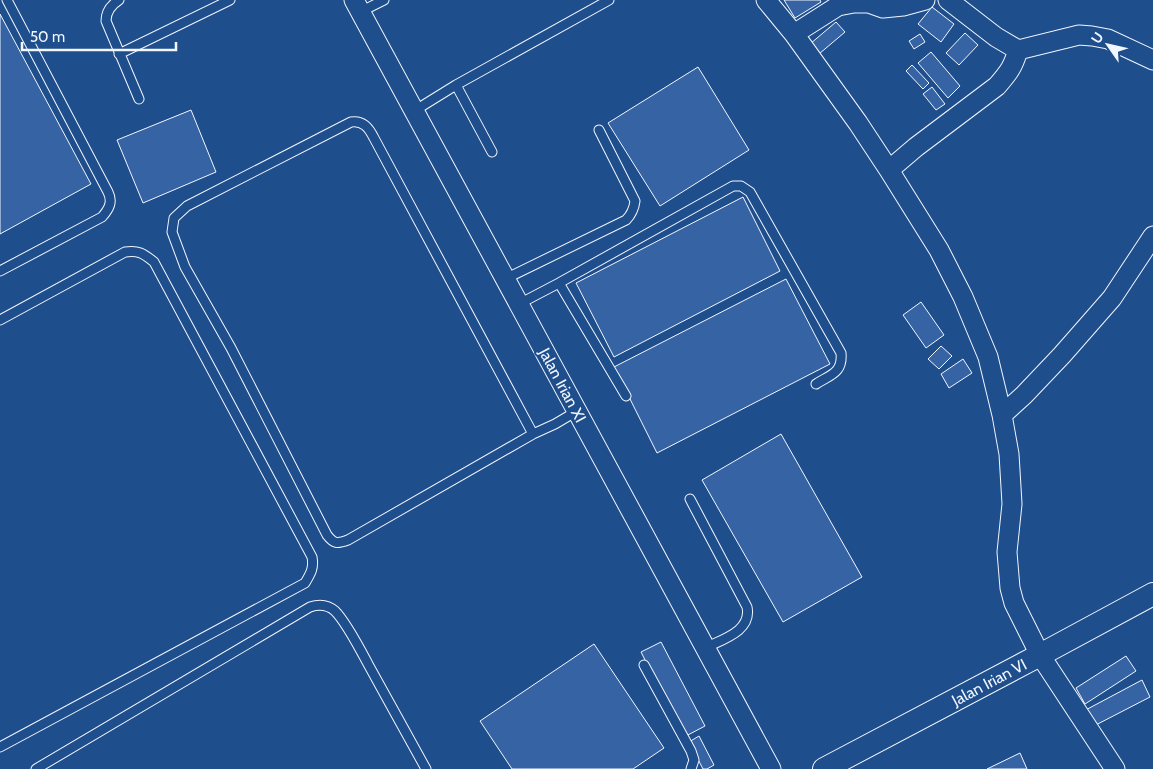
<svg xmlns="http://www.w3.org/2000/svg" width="1153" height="769" viewBox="0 0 1153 769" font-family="Cabin,sans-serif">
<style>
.building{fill:#3563a3;stroke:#f2f6ff}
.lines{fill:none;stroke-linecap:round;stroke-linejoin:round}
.service-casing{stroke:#f2f6ff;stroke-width:11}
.minor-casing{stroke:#f2f6ff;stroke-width:21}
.tertiary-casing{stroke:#f2f6ff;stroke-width:24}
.service{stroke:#1f4e8c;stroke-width:9}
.minor{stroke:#1f4e8c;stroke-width:19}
.tertiary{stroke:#1f4e8c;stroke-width:22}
.labels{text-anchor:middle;stroke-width:4;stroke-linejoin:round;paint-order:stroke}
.street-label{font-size:16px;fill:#f2f6ff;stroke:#1f4e8c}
</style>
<rect width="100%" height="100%" fill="#1f4e8c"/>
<path class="building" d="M784,0H820L821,2L795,18Z
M932,7L954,24L941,42L918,24Z
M0,14L91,184L0,234Z
M836,22L845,32L819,54L810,44Z
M965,33L978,45L959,65L946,53Z
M920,34L925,42L914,49L909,41Z
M931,52L960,86L948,98L918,63Z
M912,65L929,83L923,89L906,71Z
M698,67L749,150L660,206L608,123Z
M932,87L945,104L936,110L923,94Z
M191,110L216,172L143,203L117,140Z
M743,197L780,271L614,357L576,283Z
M786,279L830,364L657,453L614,367Z
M921,302L944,335L926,348L903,315Z
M941,346L952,356L939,369L928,359Z
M963,359L972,373L949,388L941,374Z
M781,434L862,577L783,622L702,480Z
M661,642L705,726L684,737L641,652Z
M594,644L664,748L633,769H512L480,721Z
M1126,656L1136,671L1085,704L1076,688Z
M1142,680L1150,697L1088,729L1080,713Z
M699,736L714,765L707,769H703L689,742Z
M1020,753L1027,769H987Z"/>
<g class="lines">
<defs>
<path id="service" d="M119,0C111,5 106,11 106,21L139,99
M360,12L384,0
M119,54L230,0
M456,85L492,152
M414,111L456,85L609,0
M0,271L102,217C109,209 113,202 108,192L7,0
M505,279L626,220C632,214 634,209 635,201L599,130
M559,283L626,396
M519,304L559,283L733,186H741L750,192L841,353C843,373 830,375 816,384
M0,320L125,252C138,250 143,253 154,262L312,557C314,568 311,573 305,583L0,747
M533,434L374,138C369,128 363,120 351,122L187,206L174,218L172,232L185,267L231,348L327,535C334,544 337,544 348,540L533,434L555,424L577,411
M690,499L747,607C752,631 723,639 705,648
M644,665L691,751L694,760L691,769
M36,769L310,607C319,604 327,604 335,611C346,622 360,649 368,664C387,699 407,734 426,769"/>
<path id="minor" d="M354,0L771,769
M766,0L794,34L858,123L889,170L939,250L963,297L988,357L1002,415L1009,454L1012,504L1007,552L1010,588L1014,603L1040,655L1115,769
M948,0L996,37L1018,50L1079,35L1092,36L1108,39L1153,60
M794,34L838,6L854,3H869L883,8L903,6L925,0
M889,170L916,147L997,86C1009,72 1013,67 1018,50
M1002,415L1024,395L1062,355L1112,298L1153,236"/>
<path id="tertiary" d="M824,769L1040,655L1153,594"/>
</defs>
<use href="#service" class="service-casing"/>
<use href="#minor" class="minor-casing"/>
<use href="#tertiary" class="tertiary-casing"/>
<use href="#service" class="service"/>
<use href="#minor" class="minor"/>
<use href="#tertiary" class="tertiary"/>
</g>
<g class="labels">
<g class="street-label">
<text transform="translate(563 385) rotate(62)" y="6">Jalan Irian XI</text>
<text transform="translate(989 682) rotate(-28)" y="6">Jalan Irian VI</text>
</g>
</g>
<g transform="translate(1108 45) rotate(304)" stroke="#1f4e8c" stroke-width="4" paint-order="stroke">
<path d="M0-4L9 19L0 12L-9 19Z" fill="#f2f6ff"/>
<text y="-8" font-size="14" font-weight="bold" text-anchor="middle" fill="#f2f6ff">U</text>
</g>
<path d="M22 42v8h154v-8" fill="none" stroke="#f2f6ff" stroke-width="2.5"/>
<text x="30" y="42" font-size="15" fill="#f2f6ff" stroke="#1f4e8c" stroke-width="4" paint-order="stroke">50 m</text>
</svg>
